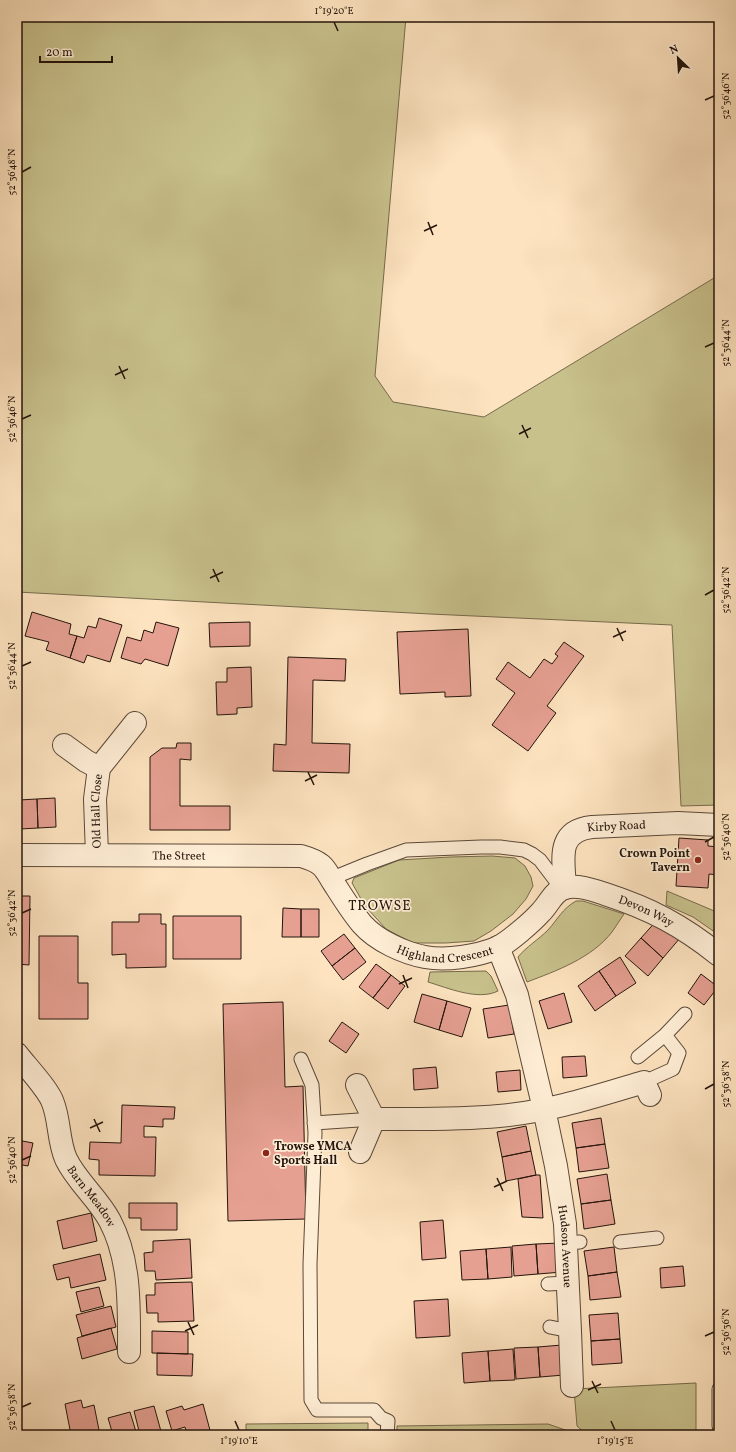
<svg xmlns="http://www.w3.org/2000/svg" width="736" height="1452" viewBox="0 0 736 1452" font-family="Vollkorn,serif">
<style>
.green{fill:#c8c18c;stroke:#766a4c}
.building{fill:#e6a092;stroke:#24140b}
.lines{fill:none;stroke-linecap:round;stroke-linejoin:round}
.service-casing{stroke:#5a4838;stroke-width:15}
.minor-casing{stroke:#5a4838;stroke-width:24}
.service{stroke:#feedd5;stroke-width:13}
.minor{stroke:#feedd5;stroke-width:22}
.ticks{fill:none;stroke:#24140b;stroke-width:1.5}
.poi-dot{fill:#8f2418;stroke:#feedd5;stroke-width:1.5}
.labels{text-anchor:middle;stroke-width:3.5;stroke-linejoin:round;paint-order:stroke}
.street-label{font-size:12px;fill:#24140b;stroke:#feedd5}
.poi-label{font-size:12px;font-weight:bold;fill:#24140b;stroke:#feedd5;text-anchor:end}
.quarter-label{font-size:14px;letter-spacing:1px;fill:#24140b;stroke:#feedd5}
.neatline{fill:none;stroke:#24140b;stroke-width:1.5}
.ticks-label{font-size:10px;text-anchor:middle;fill:#24140b}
</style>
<rect width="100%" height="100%" fill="#fde3bf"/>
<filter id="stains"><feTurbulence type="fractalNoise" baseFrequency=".005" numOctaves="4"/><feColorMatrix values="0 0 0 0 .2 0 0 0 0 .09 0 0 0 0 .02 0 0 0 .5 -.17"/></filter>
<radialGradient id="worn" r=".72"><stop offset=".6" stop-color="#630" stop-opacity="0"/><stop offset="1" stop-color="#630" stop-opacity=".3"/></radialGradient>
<path class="green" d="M17,17H406L375,376L393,402L484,417L719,275V805L681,806L672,625L430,614L17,592Z
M492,856L515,858L525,866L531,877L533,886L526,899L513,914L491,931L474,941L446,943H413L386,929L365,906L352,883L354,878L399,860L450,857Z
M667,891L719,913V935L693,917L666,905Z
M576,901H583L624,914C620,920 616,926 612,932C592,958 556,971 527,982L518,957C526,947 538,940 548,930C558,919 562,909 576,901Z
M486,971L491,976L498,991C478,1001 448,988 428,982L430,972Z
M696,1383V1435H587L577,1426L574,1389Z
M368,1423V1435H246V1424Z
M548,1424L574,1433L576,1435H397V1426Z
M17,1430L44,1433L45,1435H17Z"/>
<path class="building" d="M32,612L71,624L69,634L77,636L70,658L46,650L49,642L25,636Z
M99,618L122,625L110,662L87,655L84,663L70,658L77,636L84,638L88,626L96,628Z
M156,622L179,628L168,666L145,659L141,664L121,658L127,637L141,641L144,630L153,633Z
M250,622V646L210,647L209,623Z
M468,629L471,696L445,697V692L400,694L397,632Z
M564,642L584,656L547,706L556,713L528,751L492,725L515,693L496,679L508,662L530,678L544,659L552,664L558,656L555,654Z
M288,657L346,659L345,681L313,680L312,743L350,744L349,773L273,771L274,744L286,745Z
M251,667L252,707L237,708V714L217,715L216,682H227V668Z
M177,743H191V760L180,759V806H230V830H150V757L162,748H176Z
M55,798L56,827L38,828L37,799Z
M37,799L38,828L20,829L19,800Z
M17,800H19L20,829H17Z
M679,838L708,840V846L719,847V875L709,874L708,888L676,886Z
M17,896H30L29,965L17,964Z
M283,908L301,909V937H282Z
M301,909H319V937H301Z
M139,914H161V924H166V967L126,968V954L112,955V922H139Z
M173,916H241V959H173Z
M658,919L680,938L663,958L641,938Z
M344,934L355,948L332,966L321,951Z
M39,936H78V983H88V1019H39Z
M641,938L663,958L648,976L625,956Z
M355,948L366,962L343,980L332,966Z
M620,957L636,983L616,996L599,971Z
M376,964L391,975L373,998L359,987Z
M599,971L616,996L595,1011L578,986Z
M701,974L718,987L704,1005L688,993Z
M391,975L405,986L388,1009L373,998Z
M564,993L572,1022L548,1029L539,1001Z
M422,994L447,1001L439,1030L414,1022Z
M447,1001L471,1008L462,1037L439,1030Z
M283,1002L285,1087L303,1086L306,1219L228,1221L223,1004Z
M509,1005L514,1034L488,1038L483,1009Z
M342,1022L359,1034L346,1053L329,1041Z
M585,1056L587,1076L563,1078L562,1057Z
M436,1067L438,1088L414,1090L413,1069Z
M520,1070L521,1090L498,1092L496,1072Z
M122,1105L175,1107L174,1119H163V1127L144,1126V1137H156L155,1176L99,1175V1160L89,1159L90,1142L121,1143Z
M601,1118L605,1144L576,1148L572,1123Z
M526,1126L531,1151L502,1157L497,1132Z
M17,1140L33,1143L28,1166L17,1164Z
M605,1144L609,1168L579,1172L576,1148Z
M531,1151L536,1175L506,1181L502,1157Z
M607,1174L611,1200L581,1204L577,1179Z
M536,1175H540L543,1218L522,1217L518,1179Z
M611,1200L615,1224L584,1229L581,1204Z
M129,1203H177V1230H141V1218H129Z
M91,1213L97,1241L63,1249L57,1221Z
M443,1220L446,1258L422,1260L420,1222Z
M190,1239L192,1278L156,1280L155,1271H145L144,1253L153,1252V1241Z
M560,1243L562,1272L538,1274L536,1244Z
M536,1244L538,1274L514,1276L512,1246Z
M511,1247L512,1277L488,1279L486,1249Z
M614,1247L617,1272L588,1276L584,1251Z
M486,1249L488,1279L462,1280L460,1251Z
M100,1254L106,1280L71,1288L69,1277L57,1280L53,1265Z
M683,1266L685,1286L661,1288L660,1268Z
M617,1272L621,1297L590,1300L588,1276Z
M192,1282L194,1321L158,1322V1313H147L146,1295H155V1283Z
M99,1287L104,1306L81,1312L76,1292Z
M448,1299L450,1336L416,1338L414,1301Z
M111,1306L116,1327L82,1336L76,1315Z
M618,1313L620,1339L591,1341L589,1315Z
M111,1328L117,1349L82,1359L77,1338Z
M152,1331L188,1332V1354L152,1353Z
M620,1339L622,1363L592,1365L591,1341Z
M562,1345L564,1375L540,1377L538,1347Z
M538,1347L540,1377L516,1379L514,1348Z
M513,1349L515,1380L490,1381L488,1351Z
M488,1351L490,1381L464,1383L462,1353Z
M157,1353L193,1354L192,1376L157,1375Z
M81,1400L83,1408L94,1405L100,1435H71L65,1404Z
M203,1404L211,1434L187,1435L185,1427L172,1431L166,1411L182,1406L184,1410Z
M154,1406L162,1435H140L134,1411Z
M130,1412L137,1435H113L108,1418Z"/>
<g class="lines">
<defs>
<path id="service" d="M331,880L340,875L367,864L406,850L481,847H500L524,850L532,854L540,860L562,889
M638,1057L665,1035
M301,1059L312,1085L315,1133L310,1264L311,1400L317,1410H374L381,1418L388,1421L387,1435
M644,1082L673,1069L679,1053L665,1035L685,1014
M314,1123L374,1119
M620,1242L657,1238
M565,1243L580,1242
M548,1284L567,1283
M550,1327L570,1331
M719,1389V1426"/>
<g id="minor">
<path d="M64,745L86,761L99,768"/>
<path id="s1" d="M17,855L301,856C308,858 315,860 321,865C326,869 329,876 333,882C342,896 351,911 362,924C377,941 404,953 425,957C447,961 477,956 497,948C509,942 532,922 541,912C549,904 553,892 564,888C577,884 593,890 605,894C651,909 681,925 719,955"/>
<path id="s2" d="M97,855L95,799L99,768L135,723"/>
<path id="s3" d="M565,888C564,861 555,831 592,827L678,823L719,825"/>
<path id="s4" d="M498,947L517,995L544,1109L556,1166L565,1224L570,1331L572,1386"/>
<path id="s5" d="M17,1054C26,1066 49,1090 53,1103C60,1121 58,1141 66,1159C77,1182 98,1198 110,1221C131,1261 129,1308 129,1352"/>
<path d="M357,1085L374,1119C415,1119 457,1120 499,1116C549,1112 597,1096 644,1082L650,1095"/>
<path d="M360,1152L374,1119"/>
</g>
</defs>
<use href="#service" class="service-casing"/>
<use href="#minor" class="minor-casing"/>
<use href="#service" class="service"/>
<use href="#minor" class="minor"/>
</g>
<path class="ticks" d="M334,22L338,31M705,100L714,96M22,172L31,167M428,222L433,235M424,231L437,225M705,347L714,343M119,366L125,379M115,375L128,369M22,419L31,415M522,425L528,438M519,434L531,428M213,569L219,582M210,578L223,572M705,595L714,590M617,628L623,641M613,637L626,631M22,666L31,662M308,772L314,785M305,781L317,775M705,842L714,837M22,913L31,909M403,975L408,988M399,984L412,978M705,1089L714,1084M94,1119L100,1132M90,1128L103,1122M22,1160L31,1156M497,1178L503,1191M494,1187L507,1181M188,1322L194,1335M185,1331L198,1325M705,1336L714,1332M592,1381L598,1393M588,1390L601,1384M22,1407L31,1403M235,1421L239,1430M611,1421L615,1430"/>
<g class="poi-dot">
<circle cx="698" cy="860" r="4"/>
<circle cx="266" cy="1153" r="4"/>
</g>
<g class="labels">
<g class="street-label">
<text dy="4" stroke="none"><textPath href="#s2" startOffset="44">Old Hall Close</textPath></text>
<text dy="4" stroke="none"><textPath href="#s3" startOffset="102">Kirby Road</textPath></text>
<text dy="4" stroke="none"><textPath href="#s1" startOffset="162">The Street</textPath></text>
<text dy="4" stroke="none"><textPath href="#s1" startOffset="701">Devon Way</textPath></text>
<text dy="4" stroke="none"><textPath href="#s1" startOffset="470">Highland Crescent</textPath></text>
<text dy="4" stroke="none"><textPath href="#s5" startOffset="164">Barn Meadow</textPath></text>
<text dy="4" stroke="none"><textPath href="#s4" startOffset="308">Hudson Avenue</textPath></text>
</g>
<g class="poi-label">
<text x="690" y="857">Crown Point<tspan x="690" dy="14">Tavern</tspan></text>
<text x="274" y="1150" text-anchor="start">Trowse YMCA<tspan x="274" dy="14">Sports Hall</tspan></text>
</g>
<g class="quarter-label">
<text x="380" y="910">TROWSE</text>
</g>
</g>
<rect width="736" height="1452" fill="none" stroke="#fde3bf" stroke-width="44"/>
<g transform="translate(678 58) rotate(335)" stroke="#feedd5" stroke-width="3" paint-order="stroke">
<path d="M0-3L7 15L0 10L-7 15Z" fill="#24140b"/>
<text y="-6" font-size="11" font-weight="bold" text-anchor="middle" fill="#24140b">N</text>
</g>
<path d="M40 56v6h72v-6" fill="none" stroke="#24140b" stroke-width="2"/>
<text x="46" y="56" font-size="12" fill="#24140b" stroke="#feedd5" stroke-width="3" paint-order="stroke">20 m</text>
<rect x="22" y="22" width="692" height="1408" class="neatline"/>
<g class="ticks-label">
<text x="334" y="14">1°19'20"E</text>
<text transform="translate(725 96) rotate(-90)" y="4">52°36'46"N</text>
<text transform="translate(11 172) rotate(-90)" y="4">52°36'48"N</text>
<text transform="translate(725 343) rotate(-90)" y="4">52°36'44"N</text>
<text transform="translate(11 419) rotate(-90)" y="4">52°36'46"N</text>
<text transform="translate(725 590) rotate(-90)" y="4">52°36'42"N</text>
<text transform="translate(11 666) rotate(-90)" y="4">52°36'44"N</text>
<text transform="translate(725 837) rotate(-90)" y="4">52°36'40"N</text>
<text transform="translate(11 913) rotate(-90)" y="4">52°36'42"N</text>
<text transform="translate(725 1084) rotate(-90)" y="4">52°36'38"N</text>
<text transform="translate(11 1160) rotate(-90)" y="4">52°36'40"N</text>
<text transform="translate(725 1332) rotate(-90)" y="4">52°36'36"N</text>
<text transform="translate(11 1407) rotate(-90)" y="4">52°36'38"N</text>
<text x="239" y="1444">1°19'10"E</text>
<text x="615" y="1444">1°19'15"E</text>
</g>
<rect width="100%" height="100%" filter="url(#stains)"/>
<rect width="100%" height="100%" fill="url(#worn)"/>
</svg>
